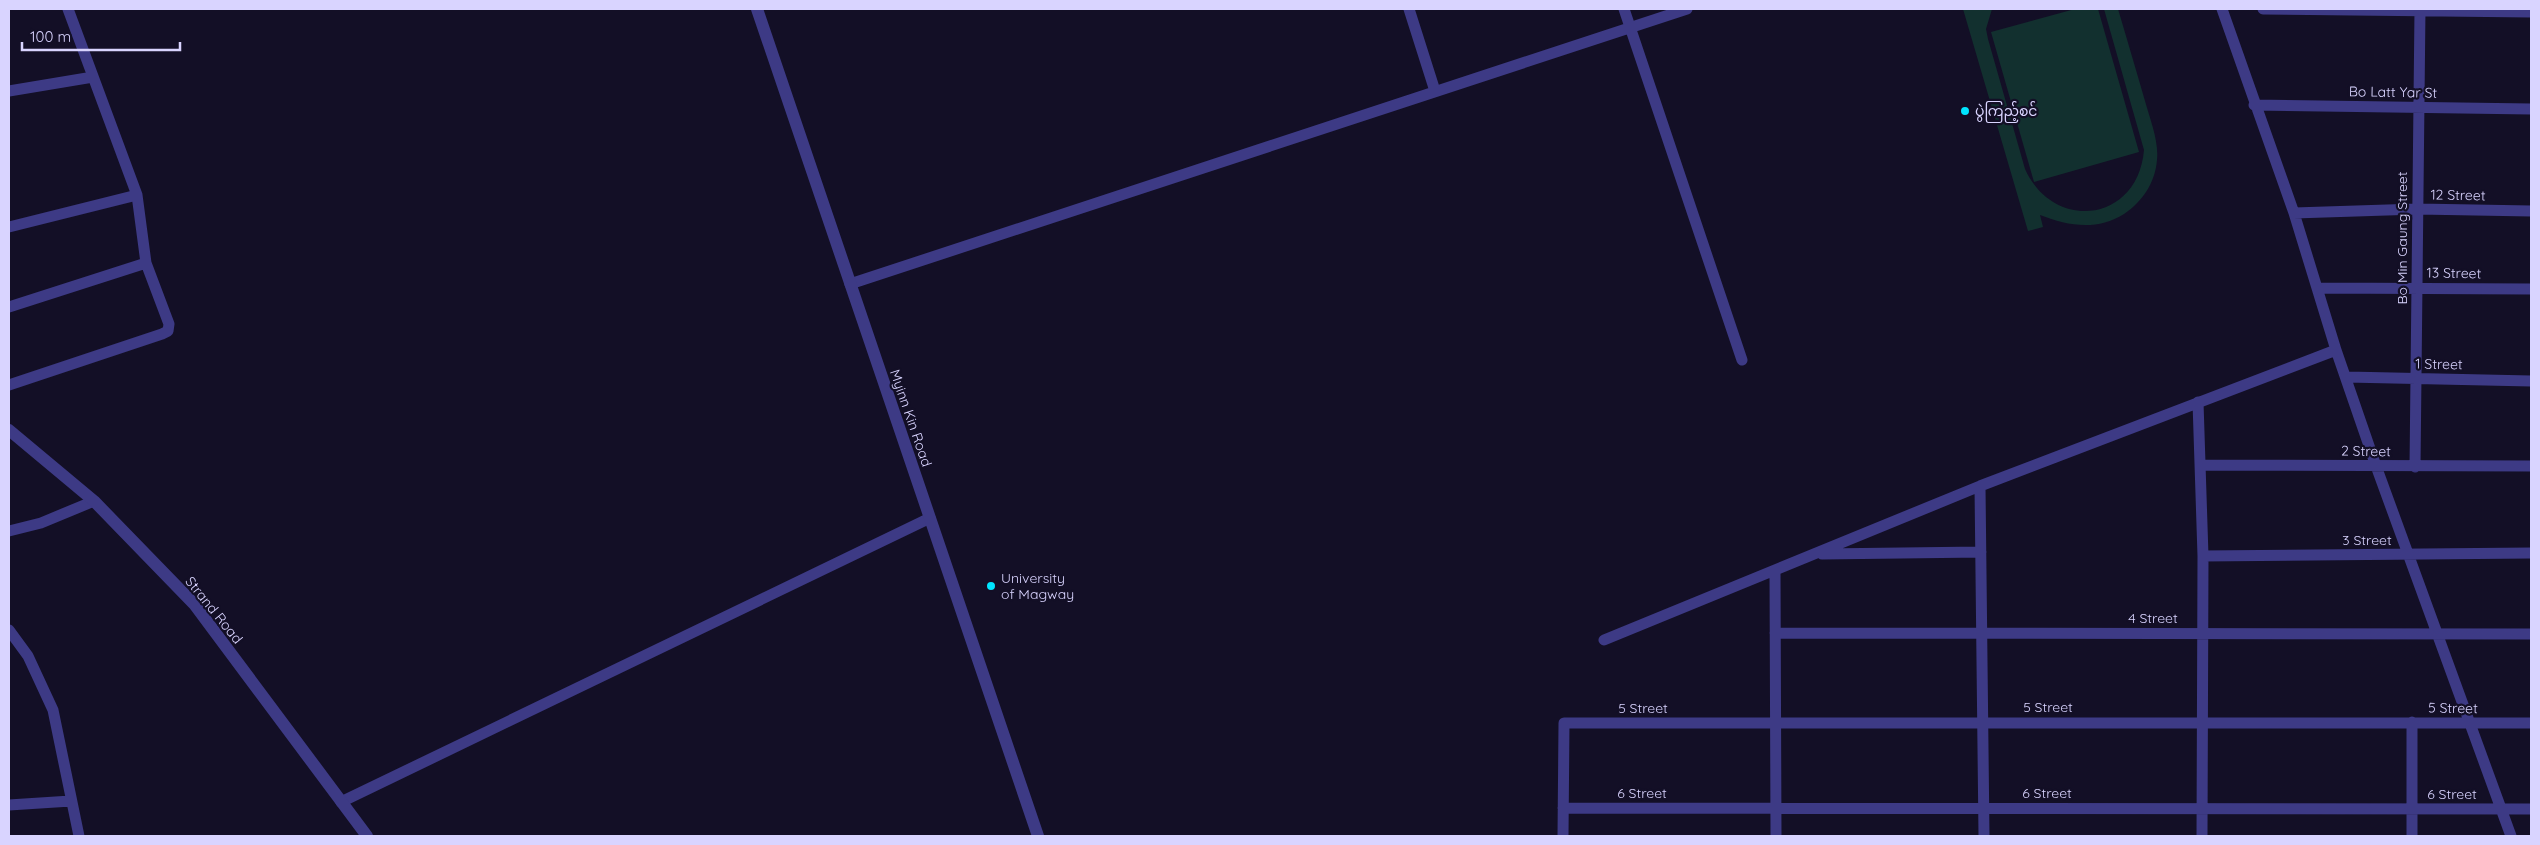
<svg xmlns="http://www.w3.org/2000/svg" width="2540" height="845" viewBox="0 0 2540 845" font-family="Quicksand,'Noto Sans Myanmar',sans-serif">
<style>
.green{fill:#12302f}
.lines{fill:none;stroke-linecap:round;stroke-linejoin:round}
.minor{stroke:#3d3a85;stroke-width:11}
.tertiary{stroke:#3d3a85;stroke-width:12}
.poi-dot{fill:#00e5ff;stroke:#130f26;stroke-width:2}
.labels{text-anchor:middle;stroke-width:4.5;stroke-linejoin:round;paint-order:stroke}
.street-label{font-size:14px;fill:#d9d4ff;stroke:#130f26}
.poi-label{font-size:14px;fill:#d9d4ff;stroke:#130f26;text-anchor:start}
</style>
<rect width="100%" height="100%" fill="#130f26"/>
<path class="green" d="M1963,9H1992L1986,29L1988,39L2025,169C2054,233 2138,222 2144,150L2104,9H2118C2127,39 2136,70 2145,101C2150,119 2159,141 2157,160C2155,183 2143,201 2124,214C2097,231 2068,226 2040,215L2043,227L2028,231Z
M2075,9H2098L2139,152L2034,182L1991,32Z"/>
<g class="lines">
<path class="minor" d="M1409,9L1435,91
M1624,9L1742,360
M2222,9L2294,213L2336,350L2376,466L2511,836
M2263,9L2531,12
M9,91L93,77
M2254,105L2531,109
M2294,213L2418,209L2531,211
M9,227L137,195
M850,284L1687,9
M2317,288L2531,289
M9,307L146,263
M2347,377L2531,381
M9,385L162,334L168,331L169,324L146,263L137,195L68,9
M2198,402L2203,556L2202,836
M2200,465L2531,466
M2415,467L2420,9
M1980,486L1984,836
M9,531L41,523L94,501
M1822,554L1981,552
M2203,556L2531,553
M1775,570L1776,836
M9,630L28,656L53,710L79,836
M1775,633L2531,634
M1604,640L1980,486L2336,350
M2412,722V836
M341,802L930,518
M9,805L71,801
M1563,808L2531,809
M1563,836L1564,723H2531"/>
<path class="tertiary" d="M757,9L1038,836
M9,430L94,501L194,604L367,836"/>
</g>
<g class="poi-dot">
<circle cx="1965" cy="111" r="5"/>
<circle cx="991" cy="586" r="5"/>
</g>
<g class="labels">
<g class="street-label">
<text transform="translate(2393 92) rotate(1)" y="5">Bo Latt Yar St</text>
<text transform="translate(2458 195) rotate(1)" y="5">12 Street</text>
<text transform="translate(2402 238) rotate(-90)" y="5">Bo Min Gaung Street</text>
<text transform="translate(2454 273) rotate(1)" y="5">13 Street</text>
<text transform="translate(2439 364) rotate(1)" y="5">1 Street</text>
<text transform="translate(911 418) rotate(71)" y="5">Myinn Kin Road</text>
<text transform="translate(2366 451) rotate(1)" y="5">2 Street</text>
<text x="2367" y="545">3 Street</text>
<text transform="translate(214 610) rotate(51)" y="5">Strand Road</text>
<text x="2153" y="623">4 Street</text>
<text x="2048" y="712">5 Street</text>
<text x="1643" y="713">5 Street</text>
<text transform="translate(2453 708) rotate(1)" y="5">5 Street</text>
<text x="1642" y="798">6 Street</text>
<text x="2047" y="798">6 Street</text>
<text x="2452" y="799">6 Street</text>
</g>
<g class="poi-label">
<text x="1975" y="116">ပွဲကြည့်စင်</text>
<text x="1001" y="583">University<tspan x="1001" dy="16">of Magway</tspan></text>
</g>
</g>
<rect width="2540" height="845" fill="none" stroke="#d9d4ff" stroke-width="20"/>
<path d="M22 42v8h158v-8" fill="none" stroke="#d9d4ff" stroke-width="2.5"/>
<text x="30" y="42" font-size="15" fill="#d9d4ff" stroke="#130f26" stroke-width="4" paint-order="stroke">100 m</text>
</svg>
